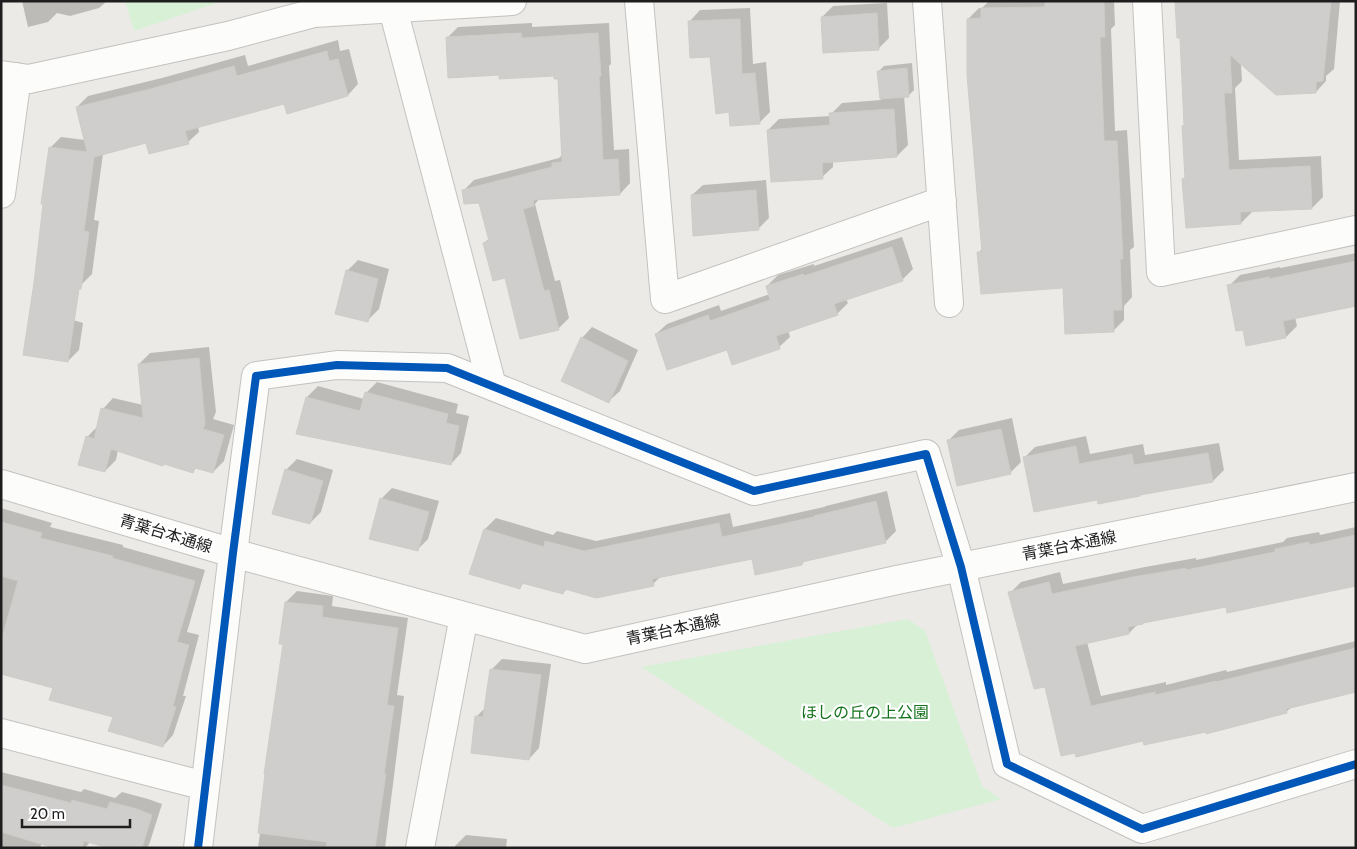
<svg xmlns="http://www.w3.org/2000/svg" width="1357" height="849" viewBox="0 0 1357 849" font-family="Cabin,'Noto Sans JP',sans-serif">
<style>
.park{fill:#d7f0d6}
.shadow{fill:#0003}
.building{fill:#d0cecc;stroke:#cfccc8}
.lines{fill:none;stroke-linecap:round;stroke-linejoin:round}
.minor-casing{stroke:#c3c2c1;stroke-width:30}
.minor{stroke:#fcfcfb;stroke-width:28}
.cycleway-casing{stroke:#fff;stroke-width:11}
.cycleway{stroke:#0057b8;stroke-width:8}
.labels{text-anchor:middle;stroke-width:4.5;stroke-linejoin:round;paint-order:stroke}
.street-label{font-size:16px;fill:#1e1e1e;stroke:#fff}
.park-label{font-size:16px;fill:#15731c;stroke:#fff}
</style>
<rect width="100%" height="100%" fill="#eceae7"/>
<path class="park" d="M125,1H223L134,31Z
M908,619L925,631L982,786L1001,799L893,828L641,667Z"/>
<path class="shadow" d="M22,1H107L99,8L70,16L57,13L48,22L28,27Z
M989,1H1114L1115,25L1111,29L1115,131L1127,130L1134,247L1130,250L1132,297L1124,306V320L1113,331L1064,287L979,252L983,248L968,19L979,8H982Z
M1176,1H1340L1334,69L1326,76V81L1316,92L1241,64L1242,81L1235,88L1239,160L1321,156L1323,197L1312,208L1251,211L1252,212L1241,223L1184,179L1186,176L1185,124L1181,37Z
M887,3L889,38L878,49L822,17L833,6Z
M750,8L753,64L766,62L770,112L759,123L730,111L711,56L690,21L700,10Z
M532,23V27L609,23L611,64L609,66L614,150L629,149L630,183L620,194L540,198L535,204L555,281L560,280L569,318L558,329L506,276L484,243L490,238L480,202L463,191L474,180L559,158L563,154L559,77L556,75L500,74L447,38L458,27Z
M338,40L340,51L349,49L358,84L348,95L285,102L198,126L199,132L188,142H147L103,154L94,220L99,221L92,274L81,285L51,147L61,137L85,140L77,107L88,96L162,78L245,55L248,66Z
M912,63L914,90L909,95L904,96L908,145L897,156L833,161V167L822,177L768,130L779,119L831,116V114L842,103L881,100L879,71L884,66Z
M766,180L769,218L758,229L692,195L703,185Z
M902,237L913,269L902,280L846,299L848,303L837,314L788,330L790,337L779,347L727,348L656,334L667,324L719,305L721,311L770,294L767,286L778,275L814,264V266Z
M1356,253V304L1295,317L1297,326L1286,337L1244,329L1229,286L1240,275L1280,267V268Z
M358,260L389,269L379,309L368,320L347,271Z
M40,310L83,323L79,350L68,361Z
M592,327L638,350L620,391L609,401L582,338Z
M209,347L216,412L213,419L234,425L224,461L213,472L197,467L193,471L118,450L116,460L105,471L87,437L98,426L103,409L113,398L143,405L139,364L150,353Z
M377,382L458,404L456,413L469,416L461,453L451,464L297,433L307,397L318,386L364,399L366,393Z
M1012,418L1021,462L1010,473L948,441L959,430Z
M1086,436L1090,454L1143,444L1145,455L1219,443L1224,470L1213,481L1098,499L1024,458L1035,447Z
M297,459L333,470L321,512L310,523L286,470Z
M392,488L439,501L428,539L417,550L381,499Z
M887,491L896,531L885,542L805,560L802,564L753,557L662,575L653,584L567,589L563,593L524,583L520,587L485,529L496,518L553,535L557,531L596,541L730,513L733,527L824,507L826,506Z
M1,508L52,523L50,527L123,545V547L205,570L187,632L199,635L183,696H186L173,735L163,746L114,716L54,687L1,673Z
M1356,527V585L1227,606L1138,624L1129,633L1087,642L1101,696L1166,682V685L1226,670L1227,672L1356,641V691L1292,707L1286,712L1207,730L1144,739L1046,685L1010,593L1021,582L1060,572L1063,584L1145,567L1196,558V560L1283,542L1287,538L1319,532L1320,535Z
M297,591L333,596L332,606L408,618L397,695L404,696L385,848H258L285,643H281L286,602Z
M502,659L551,664L539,748L529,759L476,717L486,707L491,670Z
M1,772L81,792L84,789L115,798L122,792L148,799L162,804L149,845L146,848H112L91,841L85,848H58L42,843L40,848H1Z
M466,835L507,839L506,848H455V846Z"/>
<path class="building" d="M1045,1H1104L1105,37H1100L1104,141H1117L1123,259H1120L1122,310H1113L1114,332L1065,334L1063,288L981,294L977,252H982L967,75V19L981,18V8L1045,7Z
M1175,1H1331L1323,81L1316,82V93L1276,95L1230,55L1232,93H1224L1229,170L1310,166L1312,209L1240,212L1241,224L1186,228L1182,179L1185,178L1182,126L1184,125L1180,38H1177Z
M877,13L879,50L823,53L821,17Z
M740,19L742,74L755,73L760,124L730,126L729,112L716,114L710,57L690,58L688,21Z
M521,33L522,38L598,33L601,76H599L603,160L618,159L620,195L533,200L534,206L523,209L544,291L549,290L559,330L520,339L505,278L493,281L483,243L489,241L479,203L464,204L462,190L552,167V163L562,162L558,79H554V76L499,79V75L448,78L446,37Z
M327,51L329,61L338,59L348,96L287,114L284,104L185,131L189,144L149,154L146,143L94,157L84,231L89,232L81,289H79L68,362L23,355L34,283L43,204H41L49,147L87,152L76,107L150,89L234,66L237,76Z
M907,68L909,97L880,99L877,71Z
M894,109L897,157L822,163L823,179L771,182L767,130L830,125L829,113Z
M756,190L759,230L693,236L691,195Z
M892,247L903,281L834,304L838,315L776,336L780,349L732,365L727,350L667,370L655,334L708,315L710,321L770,300L766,286L803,274L804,276Z
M1356,261V306L1283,321L1286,338L1246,346L1243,330L1236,331L1227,285L1269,277V279Z
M346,270L378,279L368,322L335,314Z
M581,337L628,361L609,403L561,381Z
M199,358L205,424L203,429L224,435L213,473L195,468L193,473L164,464L163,466L111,449L105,472L78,465L86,436L94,439L101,408L143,418L138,364Z
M365,392L448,414L446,423L459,426L451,465L296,434L306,397L360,411Z
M1001,429L1011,474L957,486L947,440Z
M1076,446L1079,464L1132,454L1134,465L1208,453L1213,482L1140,495V496L1098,504L1097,500L1034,512L1023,457Z
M285,469L323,481L310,524L272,514Z
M380,498L429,512L418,551L369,539Z
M876,501L886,543L802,562V565L755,575L752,559L652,579L654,586L596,598L565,589L563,594L522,583L520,589L469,574L484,529L544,547L545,541L584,551L719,523L722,537L814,517V516Z
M1,522L42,533L40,538L113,556L112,558L195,581L177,642L189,645L173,706L176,707L163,747L108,731L113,717L49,700L53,688L1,674V641L18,581L1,576Z
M1356,535V586L1227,613L1226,607L1143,623V624L1128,627L1129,634L1075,646L1091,706L1155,692V695L1216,681V682L1356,648V692L1286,709L1287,713L1206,734V732L1144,745L1143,741L1076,757L1075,753L1061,756L1045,687L1034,689L1008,592L1049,582L1052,594L1133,577L1186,568V570L1275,552V549L1309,542V545Z
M285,602L323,606L322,617L398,628L387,705L394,706L384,774H386L375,848H326L327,842L258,833L265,774H264L283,644H279Z
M490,669L541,675L529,760L471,753L475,716L483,717Z
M1,785L71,803L72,800L107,809L110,802L137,809L152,815L142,848H108L84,841L82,848H54L1,832Z"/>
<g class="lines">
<defs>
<path id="minor" d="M639,1L665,299L942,201
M927,1L949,303
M1147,1L1161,272L1356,230
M393,9L492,386
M1,75L29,79L228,36L314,13L512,1
M1,194L17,77
M1,484L233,553L585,649L897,580L1356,487
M1,733L205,786
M198,848L233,553L256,376L337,365L447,368L754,491L926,454L961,567L1007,764L1142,829L1356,764
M420,848L464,616"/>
</defs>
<use href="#minor" class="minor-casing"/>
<use href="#minor" class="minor"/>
<defs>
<path id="cycleway" d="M198,848L233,553L256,376L337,365L447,368L754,491L926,454L961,567L1007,764L1142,829L1356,764"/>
</defs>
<use href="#cycleway" class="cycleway-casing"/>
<use href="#cycleway" class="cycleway"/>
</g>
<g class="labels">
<g class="street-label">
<text transform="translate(166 533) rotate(17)" y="6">青葉台本通線</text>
<text transform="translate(1069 545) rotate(-11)" y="6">青葉台本通線</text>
<text transform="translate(673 629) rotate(-12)" y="6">青葉台本通線</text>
</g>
<g class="park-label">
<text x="865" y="718">ほしの丘の上公園</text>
</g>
</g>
<rect width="1357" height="849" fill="none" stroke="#1e1e1e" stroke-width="5"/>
<path d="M22 819v8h108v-8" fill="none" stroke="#1e1e1e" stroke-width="2.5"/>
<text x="30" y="819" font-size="15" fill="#1e1e1e" stroke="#ffffff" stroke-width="4" paint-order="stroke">20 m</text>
</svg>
